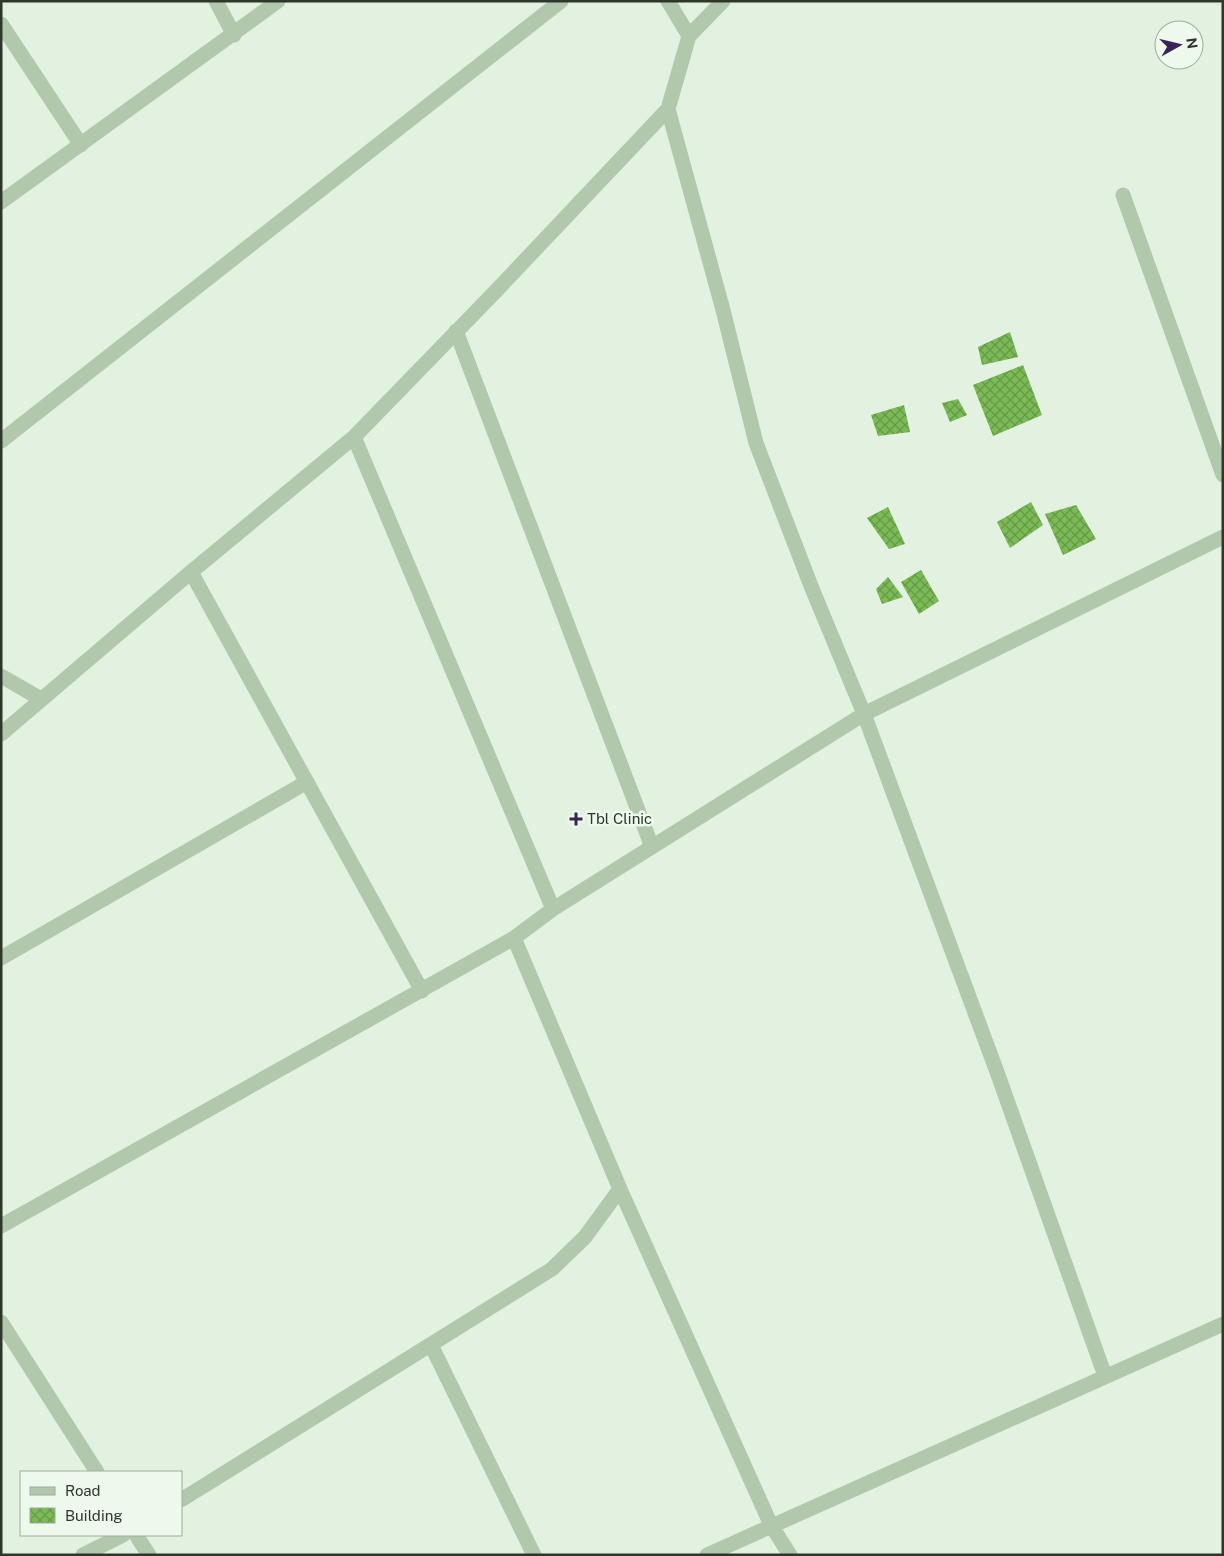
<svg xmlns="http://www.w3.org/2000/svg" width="1224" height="1556" viewBox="0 0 1224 1556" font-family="'Public Sans',sans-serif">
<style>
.building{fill:url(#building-cross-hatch)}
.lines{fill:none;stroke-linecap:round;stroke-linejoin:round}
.minor{stroke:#b1c8ad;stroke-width:15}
.poi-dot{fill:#3a2455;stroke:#edf9ec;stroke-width:2}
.labels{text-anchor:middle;stroke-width:5;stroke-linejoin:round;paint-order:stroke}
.poi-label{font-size:15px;fill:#2f372b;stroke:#edf9ec;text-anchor:start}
</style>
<defs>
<pattern id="building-cross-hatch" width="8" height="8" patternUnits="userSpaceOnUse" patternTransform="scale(1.25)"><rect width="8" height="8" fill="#7bbb55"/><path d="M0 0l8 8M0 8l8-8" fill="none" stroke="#659947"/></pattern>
</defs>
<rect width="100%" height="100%" fill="#e2f1e0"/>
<path class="building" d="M1010,332L1018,357L982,365L978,347Z
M1023,365L1042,415L993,436L973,385Z
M958,399L967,415L950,422L942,403Z
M904,405L910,432L878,436L871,415Z
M1031,502L1043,525L1010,548L997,522Z
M1076,505L1096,539L1063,555L1045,514Z
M888,507L905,544L889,549L867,518Z
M921,570L939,601L919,614L901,582Z
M888,577L903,597L882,604L876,589Z"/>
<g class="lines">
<path class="minor" d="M216,1L234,35
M668,1L689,36
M1,24L81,145
M668,109L723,310L756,443L811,586L864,714L997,1072L1105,1376
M1123,195L1223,475
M1,202L278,1
M456,331L652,847
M354,437L553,909
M1,441L561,1
M191,572L422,991
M1,676L41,699
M1,734L191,572L354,437L494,293L668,109L689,36L723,1
M514,938L620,1189L771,1525L790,1555
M1,958L307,782
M1,1226L514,938L553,909L864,714L1223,537
M1,1322L97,1472
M431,1345L534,1555
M181,1500L552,1269L585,1237L620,1189
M136,1535L149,1555
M83,1555L123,1535
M707,1555L1223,1324"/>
</g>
<path class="poi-dot" d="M573.5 811.5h5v5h5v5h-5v5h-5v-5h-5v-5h5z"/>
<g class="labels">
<g class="poi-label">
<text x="587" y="824">Tbl Clinic</text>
</g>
</g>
<rect width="1224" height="1556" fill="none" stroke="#2f372b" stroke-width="5"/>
<rect x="20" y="1471" width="162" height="65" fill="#edf9ec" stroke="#a1ab9f"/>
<rect x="30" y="1487" width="25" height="8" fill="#b1c8ad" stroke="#a1ab9f"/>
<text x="65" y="1496" font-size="15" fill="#2f372b">Road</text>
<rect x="30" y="1508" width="25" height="15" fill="url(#building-cross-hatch)" stroke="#a1ab9f"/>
<text x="65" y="1521" font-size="15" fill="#2f372b">Building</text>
<g transform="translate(1179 45) rotate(82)"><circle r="24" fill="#edf9ec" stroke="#a1ab9f"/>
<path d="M0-4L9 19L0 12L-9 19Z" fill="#3a2455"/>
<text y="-8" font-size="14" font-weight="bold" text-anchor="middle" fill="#2f372b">N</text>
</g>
</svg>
